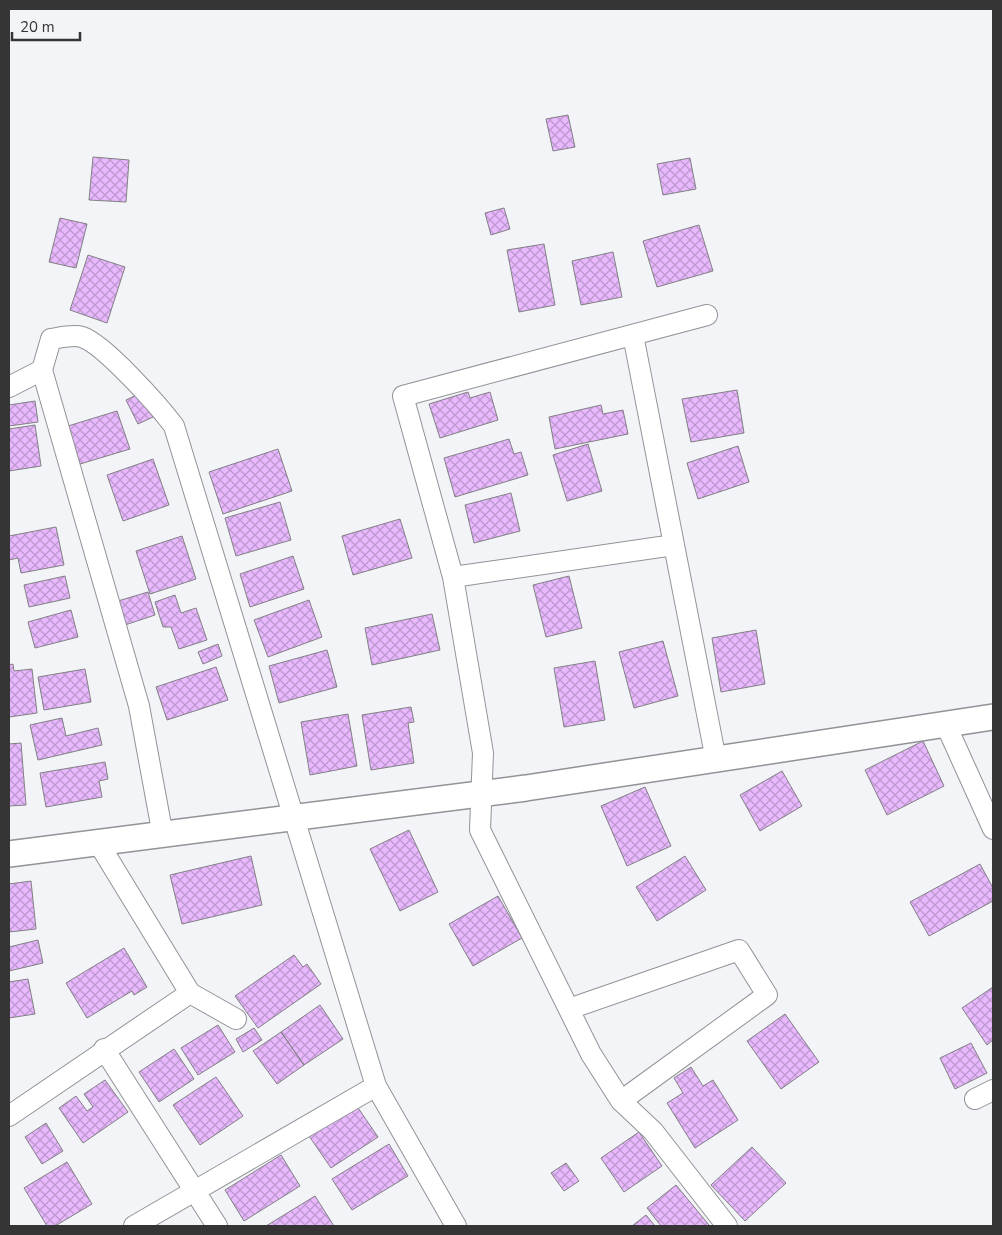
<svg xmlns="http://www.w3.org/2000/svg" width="1002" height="1235" viewBox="0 0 1002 1235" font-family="'Nunito Sans',sans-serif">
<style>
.building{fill:url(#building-cross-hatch);stroke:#828083}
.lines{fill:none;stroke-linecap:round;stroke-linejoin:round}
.minor-casing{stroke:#919396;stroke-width:22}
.tertiary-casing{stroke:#919396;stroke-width:28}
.minor{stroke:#fff;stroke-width:20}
.tertiary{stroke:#fff;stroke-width:25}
</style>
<defs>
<pattern id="building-cross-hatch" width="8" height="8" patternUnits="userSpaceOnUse" patternTransform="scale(1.25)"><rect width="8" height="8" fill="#e8b9fe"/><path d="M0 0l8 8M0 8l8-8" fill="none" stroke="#bd97ce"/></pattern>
</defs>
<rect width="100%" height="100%" fill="#f3f4f8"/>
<path class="building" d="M568,115L575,147L553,151L546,119Z
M93,157L129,160L126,202L89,200Z
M690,158L696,189L663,195L657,164Z
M504,208L510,229L491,235L485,213Z
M60,218L87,224L76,268L49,262Z
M699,225L713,271L657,287L643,241Z
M544,244L555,305L519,312L507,250Z
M613,252L622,297L581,305L572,261Z
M88,255L125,267L107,323L70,310Z
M737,390L744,433L691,442L682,399Z
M468,392L470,398L490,392L498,420L440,438L429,404Z
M141,393L153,417L138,424L126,400Z
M35,401L38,422L9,426V405Z
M601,405L603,414L623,410L628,434L555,449L549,417Z
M117,411L130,449L80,464L68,426Z
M35,425L41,466L9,471V429Z
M509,439L514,454L521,452L528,475L455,497L444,458Z
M588,444L602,491L567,501L553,455Z
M738,446L749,482L698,499L687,463Z
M278,449L292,491L223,514L209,472Z
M153,459L169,505L123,521L107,475Z
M511,493L520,531L474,543L465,505Z
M280,502L291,540L236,556L225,518Z
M400,519L412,558L353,575L342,536Z
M56,527L64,565L21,573L18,558L9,560V536Z
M182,536L196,579L150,594L136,551Z
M293,556L304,589L250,607L240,574Z
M65,576L70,598L29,607L24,585Z
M569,576L582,628L546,637L533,585Z
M148,592L155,615L125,625L118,601Z
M175,595L181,613L196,608L207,640L179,649L171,627H163L155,602Z
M309,600L322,637L268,657L254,620Z
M71,610L78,637L35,648L28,622Z
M432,614L440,650L372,665L365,628Z
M756,630L765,684L721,692L712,638Z
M663,641L678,696L634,708L619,652Z
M218,644L222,656L203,664L198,652Z
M327,650L337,687L279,703L269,666Z
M595,661L605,720L564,727L554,668Z
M13,664L14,671L32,669L37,713L9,717V665Z
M216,667L228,700L167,720L156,687Z
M85,669L91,702L44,710L38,677Z
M411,707L414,722L408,723L414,763L371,770L362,715Z
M348,714L357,766L310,775L301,722Z
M62,718L66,736L98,728L102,745L38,760L30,725Z
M923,741L944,786L887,815L865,770Z
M21,743L26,805L9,806V744Z
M105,762L108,779L99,781L102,797L46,807L40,773Z
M782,771L802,806L760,831L740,795Z
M645,787L671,846L627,866L601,806Z
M409,830L438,892L400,911L370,849Z
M251,856L262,905L182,924L170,875Z
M685,856L706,890L657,921L636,887Z
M980,864L993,888V901L929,936L910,902Z
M31,881L36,929L9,932V884Z
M498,896L522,938L473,966L449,924Z
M38,940L43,963L9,971V947Z
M124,948L147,987L134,995L132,991L87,1018L66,983Z
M294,955L303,967L307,964L321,984L258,1028L235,996Z
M28,979L35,1014L9,1018V982Z
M993,987V1040L987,1045L962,1008Z
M320,1005L343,1039L304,1065L281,1032Z
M785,1014L819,1062L781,1089L747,1041Z
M218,1025L235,1052L198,1075L181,1048Z
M254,1028L262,1040L243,1052L236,1039Z
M281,1032L304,1065L277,1084L253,1051Z
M971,1043L987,1073L955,1089L940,1058Z
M174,1049L194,1079L159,1102L139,1072Z
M691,1067L703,1086L713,1080L738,1120L695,1148L667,1103L683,1093L674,1078Z
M216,1077L243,1116L200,1145L173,1105Z
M105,1080L128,1112L83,1143L59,1108L76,1096L87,1111L93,1107L84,1094Z
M354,1102L378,1137L331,1168L307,1133Z
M46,1123L63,1151L42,1164L25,1137Z
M639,1132L662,1166L624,1192L601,1158Z
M389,1144L408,1176L352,1210L332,1179Z
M752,1147L786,1183L745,1221L711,1185Z
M281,1155L300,1186L244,1221L225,1190Z
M67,1162L92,1204L55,1226H47L24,1188Z
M566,1163L579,1181L564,1191L551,1173Z
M676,1185L709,1225L708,1226H661L647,1208Z
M315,1196L334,1226H266Z
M646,1215L655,1226H632Z"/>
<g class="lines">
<defs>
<path id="minor" d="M707,315L403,396L453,577L483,753L480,830L591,1054L621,1101L653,1131L727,1226
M633,335L716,760
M9,387L42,370
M453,577L674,545
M946,725L993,829
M163,836L139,706L42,370L51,339C59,338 73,334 82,337C104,344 159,406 174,426L376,1086L456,1226
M190,993L236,1019
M569,1009L739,950L767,995L621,1101
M104,1049L217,1226
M975,1099L993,1090
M9,1116L190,993L99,844
M134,1226L376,1086"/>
<path id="tertiary" d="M9,854L526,788L993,717"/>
</defs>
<use href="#minor" class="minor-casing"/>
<use href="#tertiary" class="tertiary-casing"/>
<use href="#minor" class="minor"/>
<use href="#tertiary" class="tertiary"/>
</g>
<rect width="1002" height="1235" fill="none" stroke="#353536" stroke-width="20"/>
<path d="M12 32v8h68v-8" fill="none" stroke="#353536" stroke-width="2.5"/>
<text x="20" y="32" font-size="15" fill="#353536" stroke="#f3f4f8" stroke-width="4" paint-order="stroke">20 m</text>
</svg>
